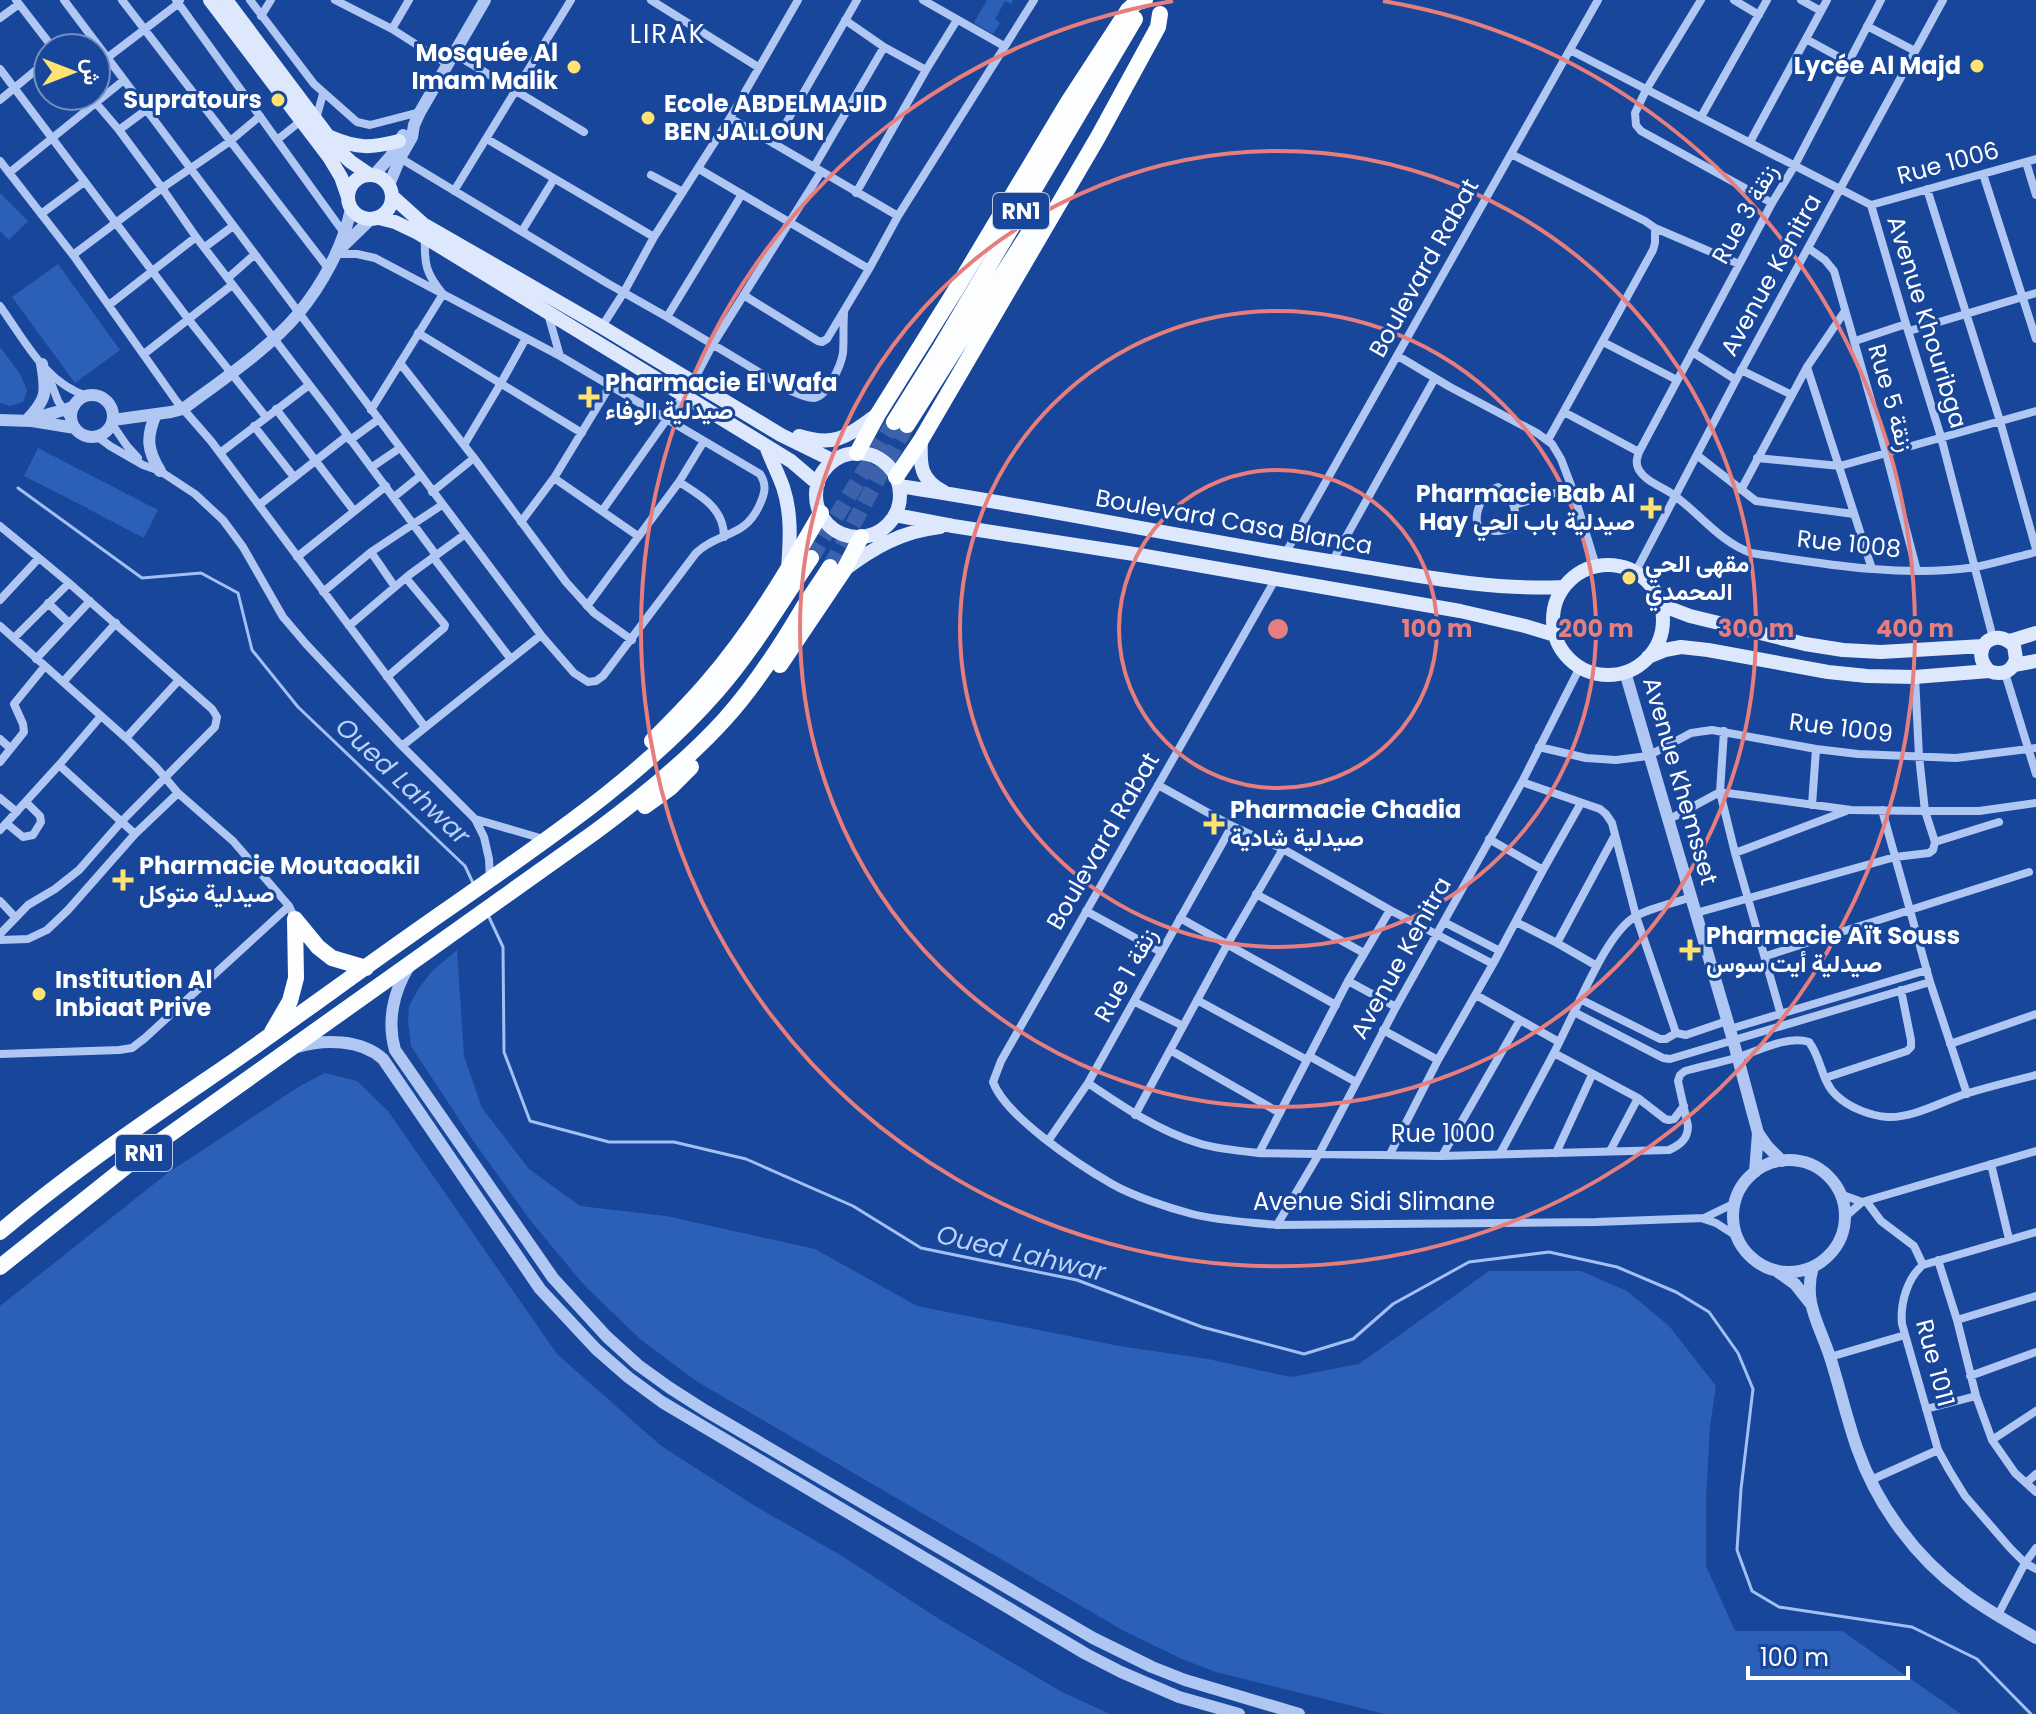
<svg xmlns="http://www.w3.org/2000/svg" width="2036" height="1714" viewBox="0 0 2036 1714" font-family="Poppins,Vazirmatn,sans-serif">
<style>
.green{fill:#2c5fb8}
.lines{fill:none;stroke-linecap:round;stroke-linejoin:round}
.stream{stroke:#a2c0f4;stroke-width:3}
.trunk-tunnel{stroke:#3b62aa;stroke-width:16;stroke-dasharray:16 8;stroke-linecap:butt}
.minor{stroke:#afc7f2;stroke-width:8}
.tertiary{stroke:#afc7f2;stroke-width:12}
.secondary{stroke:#dde8fc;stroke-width:14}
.trunk{stroke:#fcfdff;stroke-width:16}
.ring{fill:none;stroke:#e67e7e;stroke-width:4}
.poi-dot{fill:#ffe26f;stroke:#18469b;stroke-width:3}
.labels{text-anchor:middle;stroke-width:6;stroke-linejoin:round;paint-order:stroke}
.shield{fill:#18469b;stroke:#bac8e1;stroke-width:2}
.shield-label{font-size:22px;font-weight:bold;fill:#fff}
.poi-label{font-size:24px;font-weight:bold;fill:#fff;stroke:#18469b;text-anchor:start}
.street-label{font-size:24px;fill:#fff;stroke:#18469b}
.neighbourhood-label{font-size:26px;letter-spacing:2px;fill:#fff;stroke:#18469b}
.water-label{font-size:26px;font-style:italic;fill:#bbd2f8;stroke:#18469b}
.centre{fill:#e67e7e;stroke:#18469b;stroke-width:4}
.ring-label{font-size:24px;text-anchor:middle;font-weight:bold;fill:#e67e7e;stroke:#18469b;stroke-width:6;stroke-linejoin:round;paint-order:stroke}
</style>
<rect width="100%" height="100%" fill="#18469b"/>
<path class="green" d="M987,0H1013L1011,4L1005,1L995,19L1000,23L993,34L974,23Z
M0,193L28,221L9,240L0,231Z
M58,264L120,350L75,383L12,297Z
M0,347L20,374L27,390L23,402L10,406L0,403Z
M38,448L158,510L144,538L88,509V507L87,508L24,476Z
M457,950L464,1056L482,1108L529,1169L580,1206L666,1216L815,1249L917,1306L1119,1346L1208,1359L1291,1377L1359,1364L1489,1271H1581L1627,1291L1669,1326L1716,1386L1710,1426L1706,1499V1566L1735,1631H1842L1961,1714H1385L1216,1672L1182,1659L1124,1631L696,1381L640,1339L584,1285L530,1220L472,1139L411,1046L408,1021L409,1006L419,988L432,971Z
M325,1073L357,1081L388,1111L557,1354L660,1445L750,1503L842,1556L939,1619L1060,1691L1110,1714H0V1306L169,1172L300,1086Z"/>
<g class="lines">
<path class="stream" d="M18,488L142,578L201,573L238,593L252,650L298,707L465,866L473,883
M488,915L503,947L504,1052L530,1121L609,1142H674L746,1159L853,1206L921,1248L1077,1280L1202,1327L1304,1354L1353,1339L1393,1304L1469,1262L1549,1252L1617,1267L1676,1292L1709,1312L1738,1353L1753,1389L1741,1489L1737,1550L1752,1591L1779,1607L1912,1627L1977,1659L2031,1714"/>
<path class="trunk-tunnel" d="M811,558L894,422
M830,567L907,425"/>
<path class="minor" d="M16,0L53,48
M64,0L541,635L574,673L588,682L596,681L603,676L696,553C719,531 745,539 760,504C765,493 767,485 760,474L560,356L443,294C426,274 424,264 425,238
M122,0L328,268
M176,0L344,233
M250,0L314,84L357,122L370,125L420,112
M335,0L392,29L447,64
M651,0L758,67
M923,0L1004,46
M1701,0L1646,90L1635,113L1636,125L1641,131L1772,203
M1734,0L1759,15
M1801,0L1821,11
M1881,0L1795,165L1772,203L1639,452C1637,458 1635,463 1639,470C1647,483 1664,487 1675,496C1701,515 1719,541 1751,553C1824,564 1902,578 1976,567C1996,563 2016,557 2036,552
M261,16L271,0
M0,18L19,4
M845,20L884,47L926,70
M1867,26L1915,51
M392,29L409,0
M1806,39L1848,62
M1570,50L1871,205L1906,324L1941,437L1993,638
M453,53L584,132
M107,58L179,3L180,0
M0,69L189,320L266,417
M90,96L119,130L162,188L196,237L331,413L436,555
M0,100L48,60
M1701,117L1767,0
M730,118L898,216
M316,119L323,94
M119,130L146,110
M487,139L654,237
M277,140L302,120
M1750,142L1827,0
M774,144L857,0
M1511,154L1645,221L1655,228V243L1653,250L1548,440
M400,158L607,283L667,317
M0,161L73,255L177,402L211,441L425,727
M2026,162L2036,195
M814,167L884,47
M699,169L869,269
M9,173L124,80
M1983,174L2036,339
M651,175L683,192
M1927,189L2000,421L2036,549
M454,191L571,0
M856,193L926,70L957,20
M742,194L667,317L789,390C796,393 805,398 813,398C827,398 841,365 843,353C844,340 843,327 844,314
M1871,205L2036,159
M41,214L84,182
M1655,228L1739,264
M522,231L554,179
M205,247L233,226
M1808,248L1825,260L1834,271L1886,453L1917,571
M336,254H357L375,258L443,294L371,410
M73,255L162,188L229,142L260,116
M228,278L254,255
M745,296L818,341L822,342L827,339L869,269L898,216L1034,0
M109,305L196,237
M0,306C24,339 45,383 87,396
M548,314L560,356
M601,328L624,292L654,237L730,118L798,0
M1909,331L2036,293
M418,333L582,433
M1855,341L1906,324
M1603,342L1677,380
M1692,352L1736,380
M144,354L232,285
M1398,356L1450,387L1537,433L1552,444L1561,459L1572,488L1596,566
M400,363L474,458L566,582L594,613L632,640
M1807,367L1872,569
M1741,370L1792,395
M47,373L58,401L72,422
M693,382L713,344L821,172
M276,409L354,511
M1564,412L1639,452
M112,424L127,446L138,458
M254,426L294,477
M98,437L110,446L143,465L160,471L195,494L223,520L243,547L283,617L306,644L402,746L475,819L484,837L489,859L490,879
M350,440L379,419
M464,445L501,383L526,338
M220,453L309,385
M1698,456L1756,501L1854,514
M1757,458L1840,466L2036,411
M372,467L400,448
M554,478L638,536
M679,482C701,496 724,508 724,537
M1498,487C1512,496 1520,512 1512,527C1501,532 1489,533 1478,526C1473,512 1484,491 1498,487Z
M1741,490L1807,367L1845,311
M432,492L474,458
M394,497L420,476
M259,505L347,436
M1514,505L1572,488
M602,511L684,395
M521,522L554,478L610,386
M0,526L39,558
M371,552L395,587
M1285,554L1598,0
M297,557L386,486
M433,557L510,658
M1332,562L1435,378
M1636,571L1736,380L1943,0
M1275,580L1001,1061L993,1082C1006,1117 1079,1165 1112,1184C1133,1196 1169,1208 1192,1214C1220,1221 1249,1222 1277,1225L1596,1222L1704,1218L1735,1203
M323,592L371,552L442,505
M0,600L39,558L69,583L212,709L217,717L215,727L122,821L79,870L55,889L28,905L0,934
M48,603L69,623
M587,606L679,482L704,441
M0,626L126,738L157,768L178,793L233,841L289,906L295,919
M349,626L409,575L464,535
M14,638L69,583
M36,659L90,601
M2005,673L2036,774
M387,677L444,628L445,625L406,578
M1915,677L1919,756L1925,811H1979L2036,803
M63,682L116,623
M1724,731L1720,792L1735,853L1781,1015
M126,738L179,680
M0,739L10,748
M402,746L541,635
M1539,747L1586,758L1616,760L1648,756L1691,733L1712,730L1816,749L1858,754L1956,758L2036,748
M0,762L24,732L23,724L14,704L45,666
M59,765L135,834
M1522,782L1600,809L1606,814L1612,823L1636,916L1676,1033L1686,1035L1727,1021
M1158,785L1232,826L1283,849L1390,910L1493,964L1438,1060L1390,1154
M0,798L17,812
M1812,805L1816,749
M1882,810L1930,982L1967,1094
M475,819L547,840
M1668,820L1720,792L1851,810L1925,811L1935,842L1999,822
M6,823L23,837L33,835L41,822L40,816L26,802
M0,830L59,765L101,716
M1489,839L1543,870
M1735,853L1846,811
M1256,894L1364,953
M0,901L15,917
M1086,911L1161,952
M1696,913L1895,857L1929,853L1933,850L1935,842
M1180,918L1336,1005
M1444,922L1500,951
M1516,922L1557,943
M0,940L28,939L47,930L68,910L135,834L178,793
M1766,956L2029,872
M1493,964L1543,870L1581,803
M1597,966L1557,943L1614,837
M1348,981L1396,1007
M1476,995L1559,1042
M1580,999L1660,1039H1666L1676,1033
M1197,1000L1307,1060
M1135,1002L1183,1026
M1574,1012C1587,986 1610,931 1636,916C1650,908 1675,903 1691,897
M1730,1029L1927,970
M1383,1030L1438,1060
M1950,1044L2036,1014
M1170,1050L1280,1113
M1554,1053L1638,1098L1665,1119L1669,1120L1674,1119L1684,1106
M0,1054L119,1050L132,1048L145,1038L289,906
M1309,1056L1356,1082
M1825,1078L1907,1051L1911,1047V1040L1901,990
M1088,1083C1122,1106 1157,1130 1198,1143C1217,1149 1239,1151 1259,1153L1442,1156L1669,1150C1680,1145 1688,1139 1688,1126L1678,1081L1680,1075L1685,1071C1702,1066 1719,1063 1735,1058C1757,1052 1786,1035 1809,1042C1822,1059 1821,1082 1837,1096C1850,1108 1871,1116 1888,1117C1913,1118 1941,1102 1965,1094C1988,1087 2012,1081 2036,1075
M1135,1115L1227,945L1283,849
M1048,1141L1088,1083L1232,826
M1610,1151L1638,1098
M1259,1153L1348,981L1390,910
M1556,1153L1592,1075
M1500,1154L1554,1053L1574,1012L1663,1058L1670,1059L1930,982
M1442,1156L1520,1020
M1991,1164L2009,1239
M1840,1194L1862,1202
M1866,1201L1881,1221L1914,1246L1923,1265
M1845,1217L1862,1202L2036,1151
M1704,1219L1716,1223L1738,1237
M1277,1225L1319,1154L1396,1007L1522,782L1580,667
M2036,1232L1923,1265C1907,1278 1900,1304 1902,1324L1938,1450L1949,1470L1965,1496L2010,1548L2025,1563L2036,1569
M1938,1260L1957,1320L1976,1396L1992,1440L2015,1473L2036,1492
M1957,1320L2036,1296
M1830,1357L1905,1335
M1970,1376L2036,1352
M1926,1409L1976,1396
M1992,1440L2036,1411
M1871,1480L1938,1450
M2026,1483L2036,1474
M1998,1615L2025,1563L2036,1548"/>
<path class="tertiary" d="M374,175L390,157L403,135
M389,185L400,158L412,137L414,125L420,112L485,0
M341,248L371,219
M71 416a21 21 0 1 1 42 0a21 21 0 1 1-42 0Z
M156,414C146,437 147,450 160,471
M0,420L32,421L75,428
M113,420L171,412L183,409C219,382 270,348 298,314C323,284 343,246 351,209
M26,421C47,399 47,393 42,364
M32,421C45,413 60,413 74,406
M1625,672L1733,1040L1758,1133L1767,1146L1782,1161
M408,968C393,993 387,1022 395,1050L553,1278L607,1337L638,1365L670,1388L706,1411L1093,1638L1152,1667L1185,1680L1299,1714
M297,1047C324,1039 361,1039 383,1059L540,1289L596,1349L628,1377L662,1402L1086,1654L1121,1672L1179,1697L1239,1714
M1733 1216a56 56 0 1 1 112 0a56 56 0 1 1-112 0Z
M1755,1172L1758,1133
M1813,1267C1802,1303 1821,1327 1831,1360C1840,1389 1847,1419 1857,1448C1877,1505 1915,1557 1964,1593C1986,1610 2012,1624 2036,1638
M1778,1272L1795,1284L1810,1303"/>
<path class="secondary" d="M210,0L329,157L341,177L348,197
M226,0L340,152L351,162L370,175
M330,137C358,149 371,148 399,141
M348 197a22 22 0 1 1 44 0a22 22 0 1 1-44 0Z
M393,197L423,224L602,327L781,435L834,461
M379,218L395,222L418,233L791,461L818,484
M799,436C837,448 848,435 878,414
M921,440C920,464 919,479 944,492
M766,446C771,460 778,473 783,487C792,514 790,541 788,569
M816 495a42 42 0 1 1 84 0a42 42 0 1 1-84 0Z
M899,486C1045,508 1189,539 1335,562C1411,574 1487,591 1564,587
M895,515L953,526L1134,554L1460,611L1525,626L1555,635
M1553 620a55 55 0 1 1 110 0a55 55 0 1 1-110 0Z
M844,570C873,548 902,531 940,527
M1661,605L1690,616L1805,644L1843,650L1881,652L1983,646
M2010,641L2036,633
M1648,657L1665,650L1681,647L1708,650L1828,672L1867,676L1915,677L1989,671C2002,676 2012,672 2016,659L2014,646C1994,624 1968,650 1989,671
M2014,665L2036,661"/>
<path class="trunk" d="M894,422L939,350L1135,19
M907,425L1030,231
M857,453L878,414L955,291L1068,102L1128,10L1136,3L1145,0
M896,477L921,440L1098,137L1158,27L1160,14
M780,665L844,570L861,537
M652,741C671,722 690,703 707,683C752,631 787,572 821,513
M645,806L670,788L691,767
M295,919L318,947L332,958L366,968
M272,1032L290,1001L296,978L295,919
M0,1232C74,1169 154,1116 234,1061C308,1009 381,955 455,904C546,840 643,776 717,691C753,650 780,603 811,558
M0,1267L138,1157L595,832C641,798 687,761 725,719C754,687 778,650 800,613C809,598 820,583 830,567"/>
</g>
<g class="ring">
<circle cx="1278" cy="629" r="159"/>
<circle cx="1278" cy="629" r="318"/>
<circle cx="1278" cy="629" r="478"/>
<path d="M1383 1A637 637 0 1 1 1173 1"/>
</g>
<g class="poi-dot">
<circle cx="1977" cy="66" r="8"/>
<circle cx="574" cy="67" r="8"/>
<circle cx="278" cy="100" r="8"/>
<circle cx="648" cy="118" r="8"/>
<path d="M585 385h8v8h8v8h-8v8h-8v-8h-8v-8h8z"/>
<path d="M1647 496h8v8h8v8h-8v8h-8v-8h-8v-8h8z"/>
<circle cx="1629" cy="578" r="8"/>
<path d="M1210 812h8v8h8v8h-8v8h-8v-8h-8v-8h8z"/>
<path d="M119 868h8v8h8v8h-8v8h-8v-8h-8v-8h8z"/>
<path d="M1686 938h8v8h8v8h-8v8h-8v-8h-8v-8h8z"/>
<circle cx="39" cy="994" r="8"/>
</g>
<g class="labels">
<g class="shield">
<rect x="993" y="193" width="56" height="36" rx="6"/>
<rect x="116" y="1135" width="56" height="36" rx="6"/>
</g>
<g class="shield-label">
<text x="1021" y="219">RN1</text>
<text x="144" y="1161">RN1</text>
</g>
<g class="poi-label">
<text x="558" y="61" text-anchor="end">Mosquée Al<tspan x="558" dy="28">Imam Malik</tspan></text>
<text x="1961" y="74" text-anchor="end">Lycée Al Majd</text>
<text x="262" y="108" text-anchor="end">Supratours</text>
<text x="664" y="112">Ecole ABDELMAJID<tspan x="664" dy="28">BEN JALLOUN</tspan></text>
<text x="605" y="391">Pharmacie El Wafa<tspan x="605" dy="28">صيدلية الوفاء</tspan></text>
<text x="1635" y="502" text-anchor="end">Pharmacie Bab Al<tspan x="1635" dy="28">Hay صيدلية باب الحي</tspan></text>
<text x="1645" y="572">مقهى الحي<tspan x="1645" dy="28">المحمدي</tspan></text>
<text x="1230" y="818">Pharmacie Chadia<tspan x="1230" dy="28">صيدلية شادية</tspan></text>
<text x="139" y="874">Pharmacie Moutaoakil<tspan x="139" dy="28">صيدلية متوكل</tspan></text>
<text x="1706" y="944">Pharmacie Aït Souss<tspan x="1706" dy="28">صيدلية أيت سوس</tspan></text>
<text x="55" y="988">Institution Al<tspan x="55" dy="28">Inbiaat Prive</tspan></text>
</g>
<g class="street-label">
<text transform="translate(1948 163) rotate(-15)" y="8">Rue 1006</text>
<text transform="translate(1745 214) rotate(-61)" y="8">Rue 3 زنقة</text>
<text transform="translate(1424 268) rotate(-61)" y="8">Boulevard Rabat</text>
<text transform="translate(1771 275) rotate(-61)" y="8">Avenue Kenitra</text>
<text transform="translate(1927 322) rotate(73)" y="8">Avenue Khouribga</text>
<text transform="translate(1891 398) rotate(74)" y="8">Rue 5 زنقة</text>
<text transform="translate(1234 522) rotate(10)" y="8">Boulevard Casa Blanca</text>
<text transform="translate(1849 544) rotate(6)" y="8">Rue 1008</text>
<text transform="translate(1841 728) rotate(7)" y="8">Rue 1009</text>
<text transform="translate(1680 781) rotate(74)" y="8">Avenue Khemsset</text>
<text transform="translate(1103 841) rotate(-60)" y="8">Boulevard Rabat</text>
<text transform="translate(1401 958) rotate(-61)" y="8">Avenue Kenitra</text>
<text transform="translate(1126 975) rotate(-61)" y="8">Rue 1 زنقة</text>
<text x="1443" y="1142">Rue 1000</text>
<text x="1374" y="1210">Avenue Sidi Slimane</text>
<text transform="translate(1935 1363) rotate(75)" y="8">Rue 1011</text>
</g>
<g class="neighbourhood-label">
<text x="668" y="43">LIRAK</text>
</g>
<g class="water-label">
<text transform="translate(403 781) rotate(43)" y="9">Oued Lahwar</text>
<text transform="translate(1021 1253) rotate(13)" y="9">Oued Lahwar</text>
</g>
</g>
<circle cx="1278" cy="629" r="12" class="centre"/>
<g class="ring-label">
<text x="1437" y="637">100 m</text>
<text x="1596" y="637">200 m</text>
<text x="1756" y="637">300 m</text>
<text x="1915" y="637">400 m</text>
</g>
<g transform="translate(72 72) rotate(90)"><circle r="38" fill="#18469b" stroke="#7490c3" stroke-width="2"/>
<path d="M0-6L14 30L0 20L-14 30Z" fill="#ffe26f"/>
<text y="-12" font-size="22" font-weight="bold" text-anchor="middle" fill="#ffffff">ش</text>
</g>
<path d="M1748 1666v12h160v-12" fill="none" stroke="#ffffff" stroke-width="4"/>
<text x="1760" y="1666" font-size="24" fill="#ffffff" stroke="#18469b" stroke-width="6" paint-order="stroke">100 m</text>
</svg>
